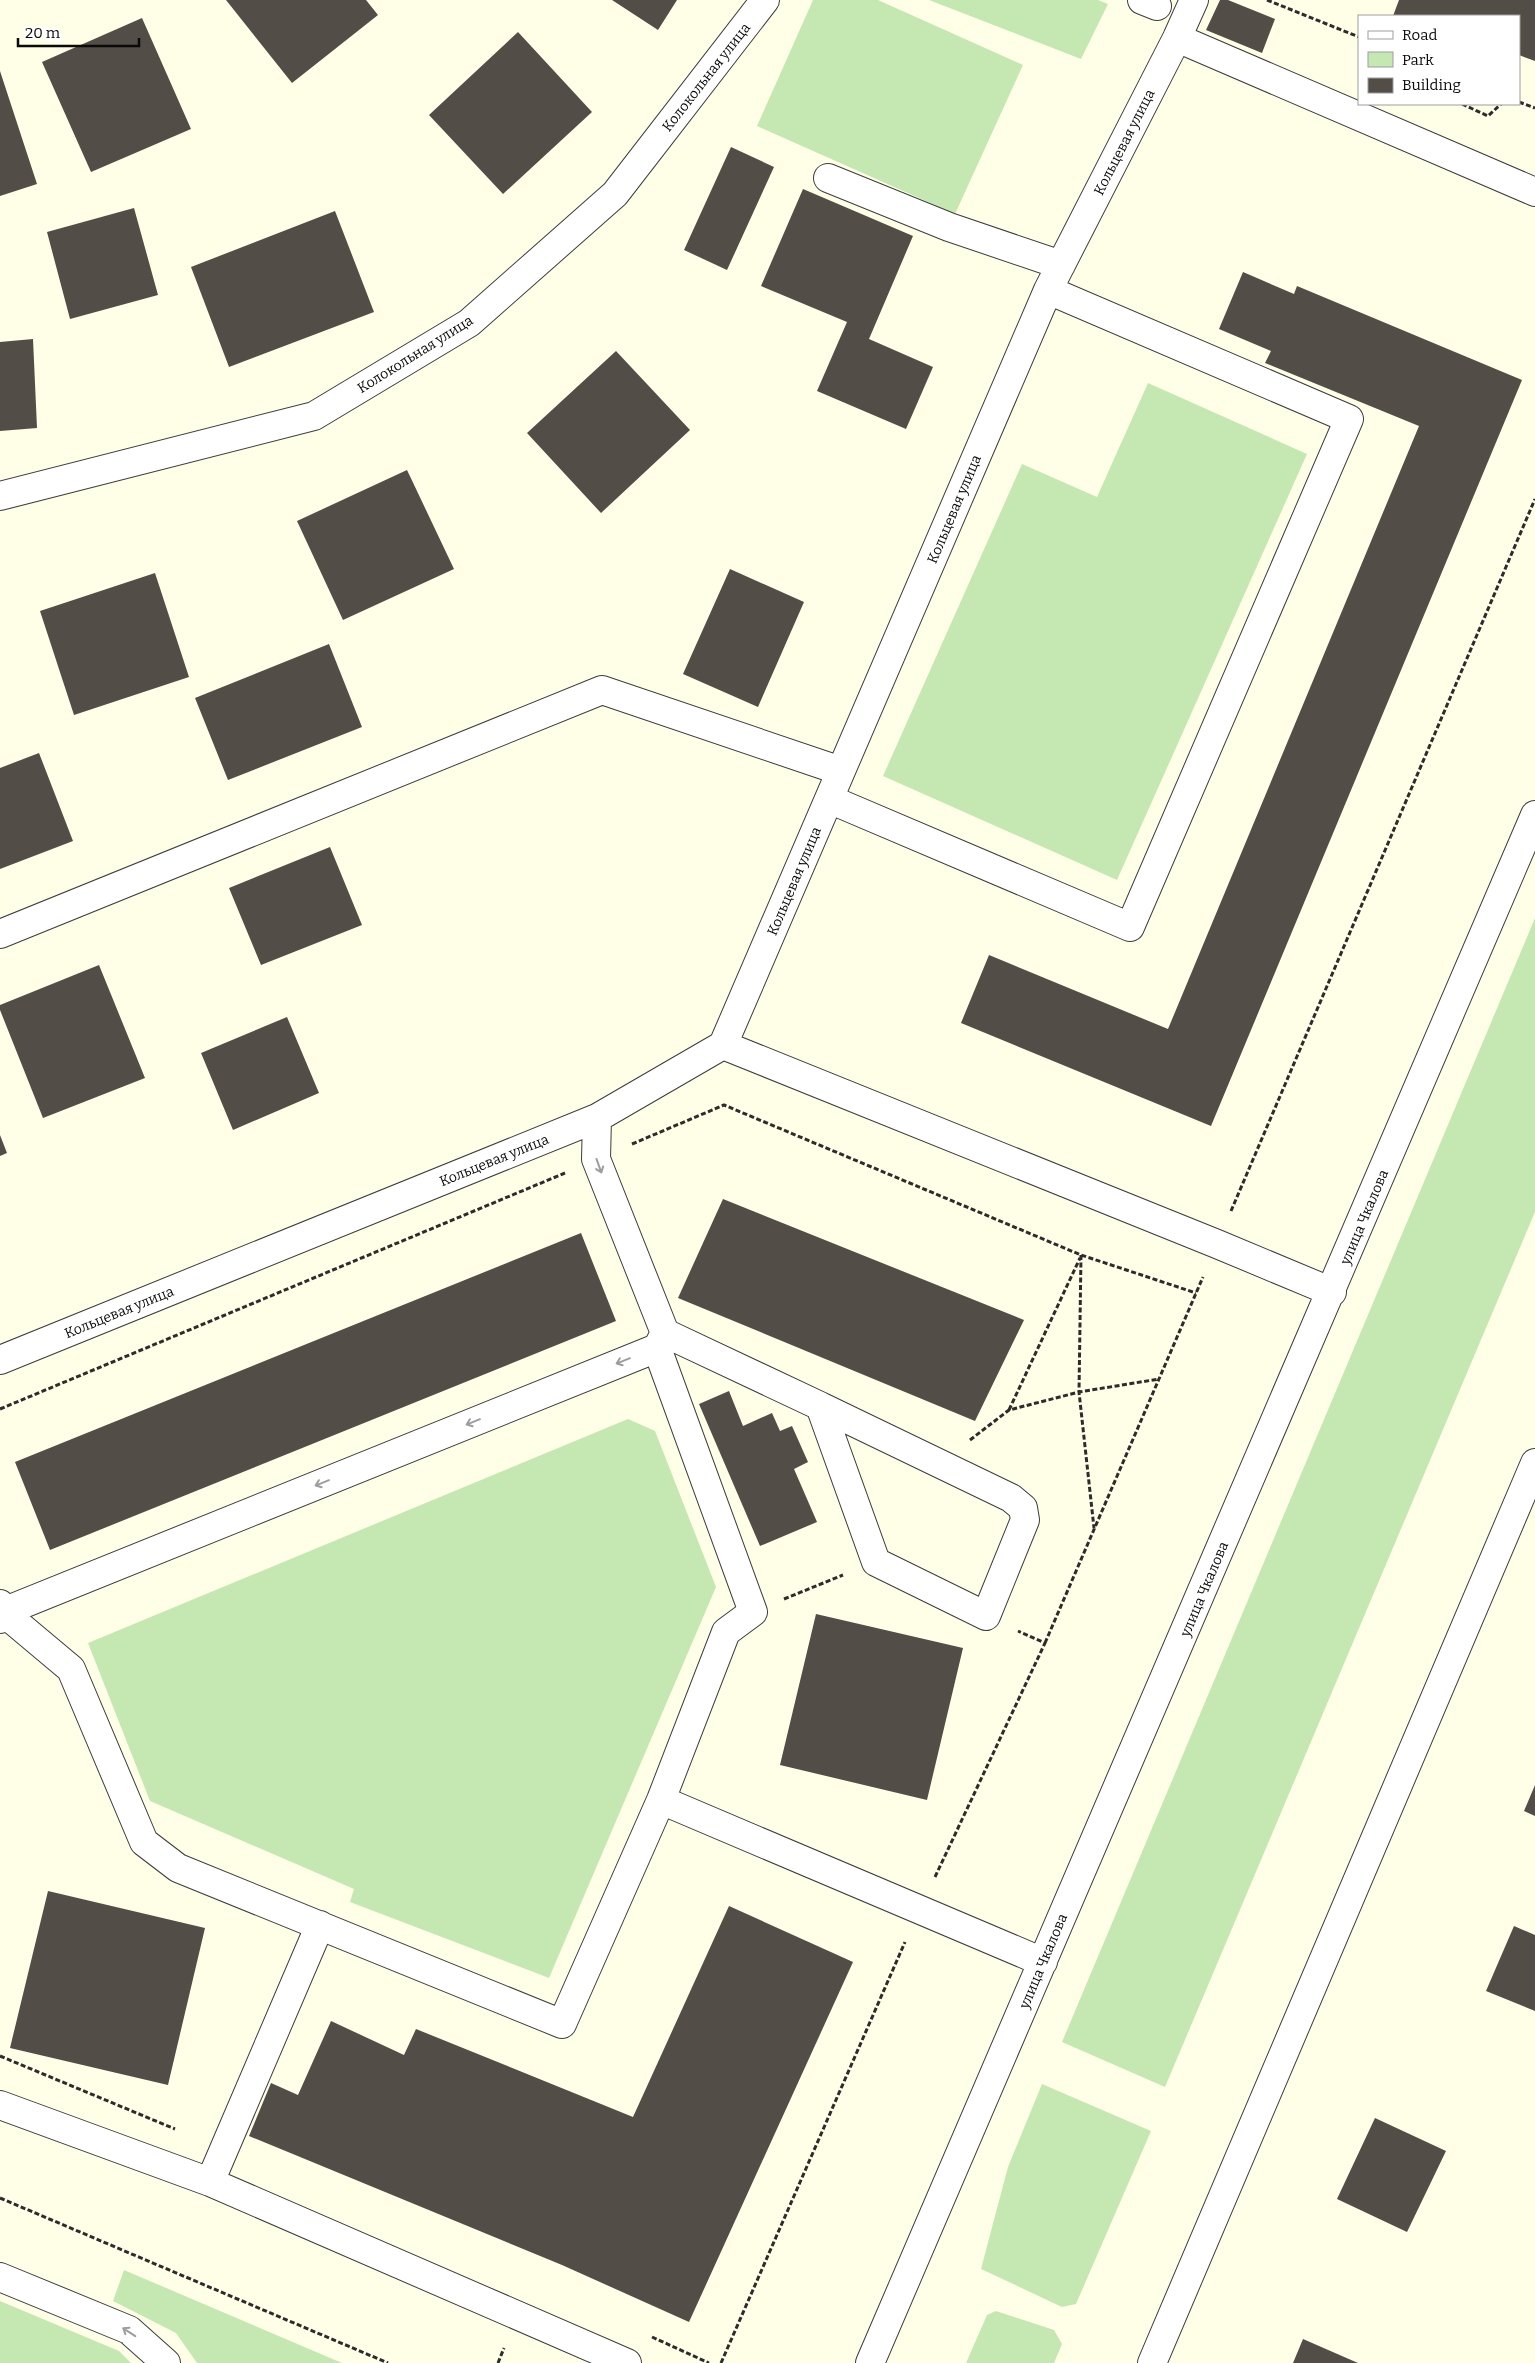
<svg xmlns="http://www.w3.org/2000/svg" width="1535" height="2363" viewBox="0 0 1535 2363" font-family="Bitter,serif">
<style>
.green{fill:#c5e8b2}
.building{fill:#534d47}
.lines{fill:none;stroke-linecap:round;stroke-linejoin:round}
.minor-casing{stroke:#3d3d3d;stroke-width:30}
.path{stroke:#2c2c2c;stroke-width:3;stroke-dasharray:5 2.5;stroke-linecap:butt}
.minor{stroke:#fff;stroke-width:28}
.oneway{stroke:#9d9d9d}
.labels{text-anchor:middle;stroke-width:5;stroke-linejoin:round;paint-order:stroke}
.street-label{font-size:14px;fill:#0a0a0a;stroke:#fff}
</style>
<rect width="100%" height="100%" fill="#fffee7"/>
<path class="green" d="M813,0H878L1023,65L955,214L757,126Z
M929,0H1098L1108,4L1081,59Z
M1148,383L1307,454L1117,880L883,776L1022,464L1097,497Z
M1535,918V1212L1165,2087L1062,2042Z
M628,1419L655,1431L716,1587L549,1978L350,1902L354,1889L150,1801L88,1643Z
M1042,2084L1151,2131L1076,2304L1062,2307L981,2269L1008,2167Z
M124,2270L342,2363H197L176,2333L113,2301Z
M0,2301L119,2351L131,2363H0Z
M996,2311L1054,2330L1062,2344L1054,2363H966L987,2315Z"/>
<path class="building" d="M226,0H366L378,15L292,83Z
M612,0H677L658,30Z
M1220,0H1228L1275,19L1262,53L1206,30Z
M1399,0H1535V61L1519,55V16H1393Z
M142,18L191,129L91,172L42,62Z
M518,32L592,112L503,194L429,115Z
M0,71L37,184L0,196Z
M731,147L774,167L727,270L684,250Z
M803,189L913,236L869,339L933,367L906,429L817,391L847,322L761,286Z
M134,208L158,295L70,319L47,232Z
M335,211L374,312L229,367L191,267Z
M1243,272L1294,294L1297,286L1522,380L1211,1126L961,1023L989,955L1168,1029L1419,426L1265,363L1271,351L1219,329Z
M33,339L37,428L0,431V342Z
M616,351L690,430L601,513L527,433Z
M407,470L454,569L343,620L297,521Z
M730,569L804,602L758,707L683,674Z
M155,573L189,677L74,715L40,611Z
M329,644L362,727L228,780L195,698Z
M39,753L73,841L0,869V768Z
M330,847L362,925L261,965L229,888Z
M99,965L145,1078L43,1118L0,1010V1005Z
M287,1017L319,1093L233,1130L201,1053Z
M0,1135L7,1153L0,1156Z
M723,1199L1024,1320L975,1421L678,1298Z
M581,1233L616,1321L50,1550L15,1462Z
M729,1391L743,1426L772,1413L780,1431L792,1426L808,1462L794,1469L817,1522L760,1546L699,1404Z
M816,1614L963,1648L927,1800L780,1765Z
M1535,1785V1816L1524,1811Z
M48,1891L205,1928L168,2085L10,2048Z
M729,1906L853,1962L689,2322L562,2265L249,2136L271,2083L298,2095L331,2021L404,2055L416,2029L633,2117Z
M1514,1926L1535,1935V2011L1486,1991Z
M1375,2118L1446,2151L1407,2232L1337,2199Z
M1303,2339L1358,2363H1293Z"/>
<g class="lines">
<defs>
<path id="minor" d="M1142,0L1157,6
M1177,38L1535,192
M828,178L949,227L1061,265
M0,496L314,416L469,323L615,194L765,0
M829,799L1130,927L1349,419L1048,290
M0,934L602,690L841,771
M723,1045L1217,1244L1332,1292
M665,1333L820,1406L876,1562L986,1616L1025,1520L1023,1508L1011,1498L820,1406
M0,1360L597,1118L723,1045L1048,290L1177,38L1194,0
M0,1604L3,1612L657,1348L665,1333L596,1159L597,1118
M0,1619L3,1612L71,1669L144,1842L178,1868L562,2024L661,1800L726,1632L753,1612L657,1348
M661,1800L1043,1962
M0,2105L210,2182L627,2363
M210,2182L320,1925
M0,2277L129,2330L166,2363
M870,2363L1535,815
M1152,2363L1535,1463"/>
</defs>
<use href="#minor" class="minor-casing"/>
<path class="path" d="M1267,0L1359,37
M1519,102L1535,108
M1462,104L1488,116L1501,104
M632,1144L724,1105L1081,1255L1196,1293
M1231,1211L1535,499
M1081,1255L1079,1392L1094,1528
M0,1409L565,1173
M1009,1410L1080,1258
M970,1440L1009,1410L1079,1392L1159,1379
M784,1599L843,1575
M1045,1643L1203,1277
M935,1877L1045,1643L1018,1631
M0,2056L175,2129
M0,2198L388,2363
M652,2337L709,2363
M498,2363L504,2348
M721,2363L905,1942"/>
<use href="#minor" class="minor"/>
</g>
<defs><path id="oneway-shaft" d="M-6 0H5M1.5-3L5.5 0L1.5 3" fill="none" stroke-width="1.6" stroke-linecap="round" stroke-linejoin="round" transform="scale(1.25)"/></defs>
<g class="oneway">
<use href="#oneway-shaft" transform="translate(599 1166) rotate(70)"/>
<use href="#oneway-shaft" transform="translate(623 1361) rotate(158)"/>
<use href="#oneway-shaft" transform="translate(473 1422) rotate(158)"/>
<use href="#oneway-shaft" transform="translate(322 1483) rotate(158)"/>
<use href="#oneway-shaft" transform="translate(129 2332) rotate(-147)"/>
</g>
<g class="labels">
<g class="street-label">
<text transform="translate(706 77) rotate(-52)" y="5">Колокольная улица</text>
<text transform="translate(1124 142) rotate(-63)" y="5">Кольцевая улица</text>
<text transform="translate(415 354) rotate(-32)" y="5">Колокольная улица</text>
<text transform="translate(954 509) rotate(-67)" y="5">Кольцевая улица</text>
<text transform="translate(794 881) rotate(-67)" y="5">Кольцевая улица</text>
<text transform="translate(494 1160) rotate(-22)" y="5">Кольцевая улица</text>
<text transform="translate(1364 1217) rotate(-67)" y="5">улица Чкалова</text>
<text transform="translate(119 1312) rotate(-22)" y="5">Кольцевая улица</text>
<text transform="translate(1204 1589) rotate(-67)" y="5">улица Чкалова</text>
<text transform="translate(1043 1961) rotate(-67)" y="5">улица Чкалова</text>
</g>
</g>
<rect x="1358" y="15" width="162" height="90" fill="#ffffff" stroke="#9d9d9d"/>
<rect x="1368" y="31" width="25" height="8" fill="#ffffff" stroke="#9d9d9d"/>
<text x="1402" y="40" font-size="15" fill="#0a0a0a">Road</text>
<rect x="1368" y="52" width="25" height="15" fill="#c5e8b2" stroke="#9d9d9d"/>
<text x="1402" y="65" font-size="15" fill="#0a0a0a">Park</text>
<rect x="1368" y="78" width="25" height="15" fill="#534d47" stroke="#9d9d9d"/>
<text x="1402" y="90" font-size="15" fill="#0a0a0a">Building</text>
<path d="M18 38v8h121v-8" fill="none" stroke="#0a0a0a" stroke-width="2.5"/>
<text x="25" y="38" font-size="15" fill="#0a0a0a" stroke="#ffffff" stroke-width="4" paint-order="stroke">20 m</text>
</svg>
